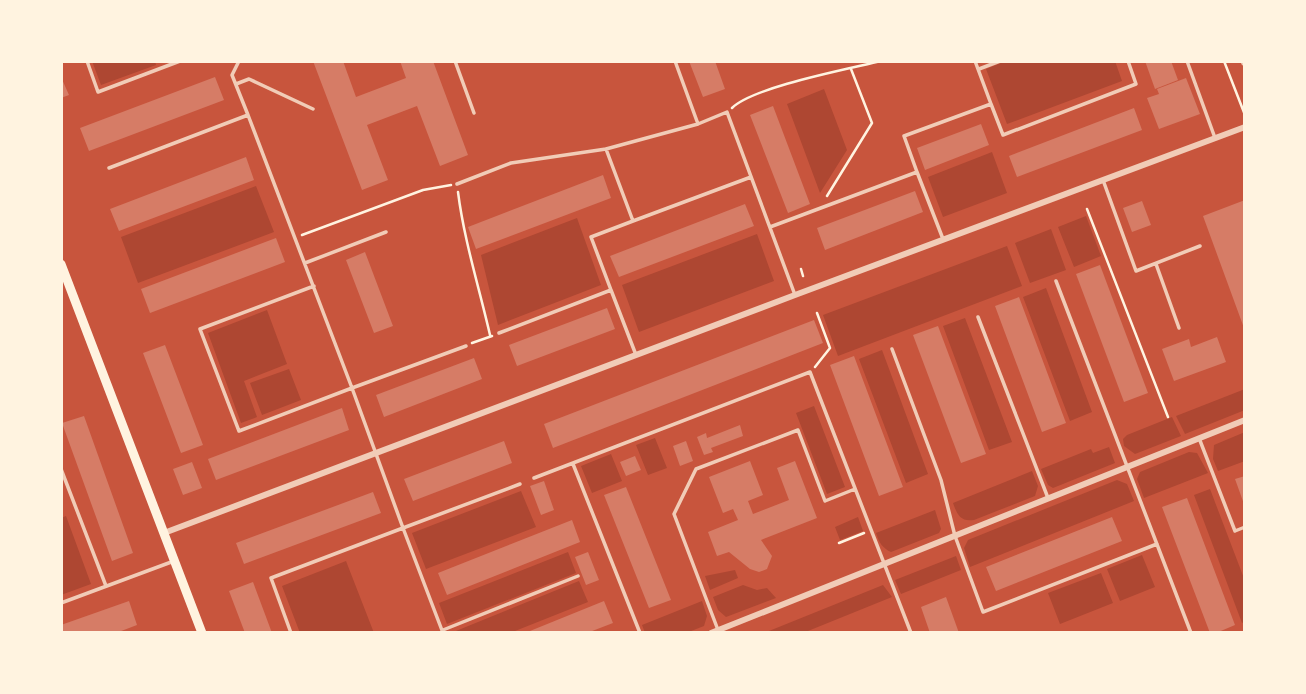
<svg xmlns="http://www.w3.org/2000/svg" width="1306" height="694" viewBox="0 0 1306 694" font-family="'Roboto Condensed',sans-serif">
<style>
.green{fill:#ae4732}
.building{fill:#d67c66}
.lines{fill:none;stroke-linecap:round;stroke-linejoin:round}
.path{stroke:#fff3e0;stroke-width:2.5}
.service{stroke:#f1ccb7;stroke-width:3.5}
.minor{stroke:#f1ccb7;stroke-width:6}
.tertiary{stroke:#f1ccb7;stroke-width:8}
.secondary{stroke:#fff3e0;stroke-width:9}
</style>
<rect width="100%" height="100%" fill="#c8553d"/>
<path class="green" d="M92,61H155L156,65L101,85Z
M1006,61H1115L1122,81L1007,124L986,69Z
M824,89L847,150L820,193L787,104Z
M992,152L1007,193L943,217L928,177Z
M256,186L274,232L138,283L121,237Z
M1086,216L1101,256L1074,267L1058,227Z
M577,218L601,285L498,325L481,255Z
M1051,229L1066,270L1030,283L1015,243Z
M757,234L774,281L639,332L622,285Z
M1007,246L1022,286L838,356L823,315Z
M1046,288L1092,412L1070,421L1023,297Z
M267,310L287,364L244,381L257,417L241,423L208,333Z
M965,318L1012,442L989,450L943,326Z
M882,350L928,474L906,483L859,359Z
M289,369L301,400L262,415L250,383Z
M1245,389V410L1185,434L1176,416Z
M814,406L845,487L827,494L796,413Z
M1172,417L1181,436L1135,454L1124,446L1123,439L1127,435Z
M1245,432V461L1218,471L1213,459L1214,445Z
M655,438L667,468L648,475L636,445Z
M1109,447L1115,463L1053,488L1048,485L1041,469L1091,449L1093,453Z
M1189,452L1197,453L1208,473L1144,498L1137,479L1140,472Z
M611,454L622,481L592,493L581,466Z
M1032,471L1038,486L1035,496L974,520C960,522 957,514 953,503Z
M1117,480L1127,484L1134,501L970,567L964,548L968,540Z
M1210,489L1245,581V621L1242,623L1194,495Z
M521,491L536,527L426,569L412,533Z
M935,510L941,529L939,533L891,552C882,548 879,542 876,533Z
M66,516L91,584L61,595V518Z
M858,517L863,531L840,540L835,527Z
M568,552L576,573L447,624L439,603Z
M1142,555L1155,587L1120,601L1107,569Z
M956,556L961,570L901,594L895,580Z
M346,561L374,633H300L282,586Z
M735,570L738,578L710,590L705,576Z
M1101,573L1113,603L1060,624L1048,593Z
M579,581L588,602L510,633H451Z
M743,585L757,590L767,588L776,598L726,617L718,610L713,597Z
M883,585L892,597L803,633H764Z
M702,601L707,616L704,626L686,633H645L642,625Z"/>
<path class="building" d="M313,61H343L356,97L406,78L400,61H433L468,155L440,166L417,106L367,125L388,180L362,190Z
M689,61H715L725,89L703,97Z
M1145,61H1171L1178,80L1155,89Z
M61,77L69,95L61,98Z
M215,77L224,100L89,151L80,128Z
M1186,78L1200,114L1159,129L1147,98L1159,94L1157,89Z
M773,106L810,204L788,213L750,115Z
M1134,108L1142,130L1017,177L1009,156Z
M981,124L989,145L925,170L917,148Z
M246,157L254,180L119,231L110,209Z
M603,175L611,198L476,249L468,227Z
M915,191L923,212L825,250L817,228Z
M1245,200V328H1244L1203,216Z
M1142,201L1151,225L1132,232L1123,208Z
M745,204L754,226L619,277L610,256Z
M276,238L285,262L150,313L141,289Z
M365,252L393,326L374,333L346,260Z
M1100,265L1148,393L1124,402L1076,274Z
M1019,297L1066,423L1042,432L995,306Z
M607,308L615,329L517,366L509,345Z
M814,320L823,343L553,448L544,424Z
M938,326L986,454L961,463L913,335Z
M1217,337L1226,362L1174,381L1162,349L1189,339L1191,347Z
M165,345L203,445L181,453L143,353Z
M854,356L903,487L879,496L830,365Z
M474,358L482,379L384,417L376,395Z
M342,408L349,430L216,480L208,459Z
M84,416L133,553L112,561L62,423Z
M740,425L743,436L711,448L713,452L704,455L697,437L706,433L707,438Z
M504,441L512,463L413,501L404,479Z
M686,441L693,461L680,466L673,446Z
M635,456L641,470L626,476L620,462Z
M750,461L763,495L748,501L753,514L789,500L777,468L795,461L817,518L761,540L772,556L767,569L759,572L750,569L729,552L717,556L708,532L738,520L733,509L723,513L709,477Z
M192,462L202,488L183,495L173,469Z
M1245,476V504H1244L1235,479Z
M544,481L554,510L541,515L530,486Z
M626,487L671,600L649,608L604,495Z
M373,492L381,513L244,564L236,543Z
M1187,498L1235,625L1216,633H1210L1162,507Z
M1112,517L1122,541L996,591L986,567Z
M572,520L580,542L447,595L438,573Z
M588,552L599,580L586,585L575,557Z
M253,582L272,633H245L229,591Z
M946,597L959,633H930L921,607Z
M129,601L137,625L116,633H61V625Z
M604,601L613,623L587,633H525Z"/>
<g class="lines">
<path class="path" d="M1224,61L1245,115
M732,108C753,87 848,69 881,61
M458,192C464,240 479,287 490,335
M827,196L872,123L851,69
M1087,209L1168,417
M302,235L423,190L451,185
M801,269L803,276
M472,343L492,336
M815,367L830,348L817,313
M839,543L864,533"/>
<path class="service" d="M87,61L98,92L180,61
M239,61L232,75L248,115
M455,61L474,113
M675,61L698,124
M975,61L991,104
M1187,61L1215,138
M979,69L1000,61
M236,84L249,79L313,109
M606,149L633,221L591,237L611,290
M109,168L248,115L352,388L239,431L200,329L314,286
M917,172L904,136L991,104L1003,135L1136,84L1128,61
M1103,180L1136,271L1200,246
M457,184L511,163L606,149L698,124L727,112L795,295
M633,221L751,177
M770,227L917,172L943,239
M305,263L386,232
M1156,264L1179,328
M1056,281L1191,633
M978,317L1048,498
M499,333L611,290L636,355
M892,349L941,480L955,536L983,612L1157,544
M1199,438L1235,531L1245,527
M573,464L640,633
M61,469L106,586
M534,478L810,372L911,633
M61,603L174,561
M443,630L578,576
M718,630L674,514L696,469L798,430L825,501L855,489
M291,633L271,578L403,528L352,388L466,346
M443,633L403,528L520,484"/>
<path class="minor" d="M164,533L795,295L1245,127
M711,633L1245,420"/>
<path class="tertiary" d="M1245,61V62"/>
<path class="secondary" d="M61,264L202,633"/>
</g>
<rect width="1306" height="694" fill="none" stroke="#fff3e0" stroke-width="126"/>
</svg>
